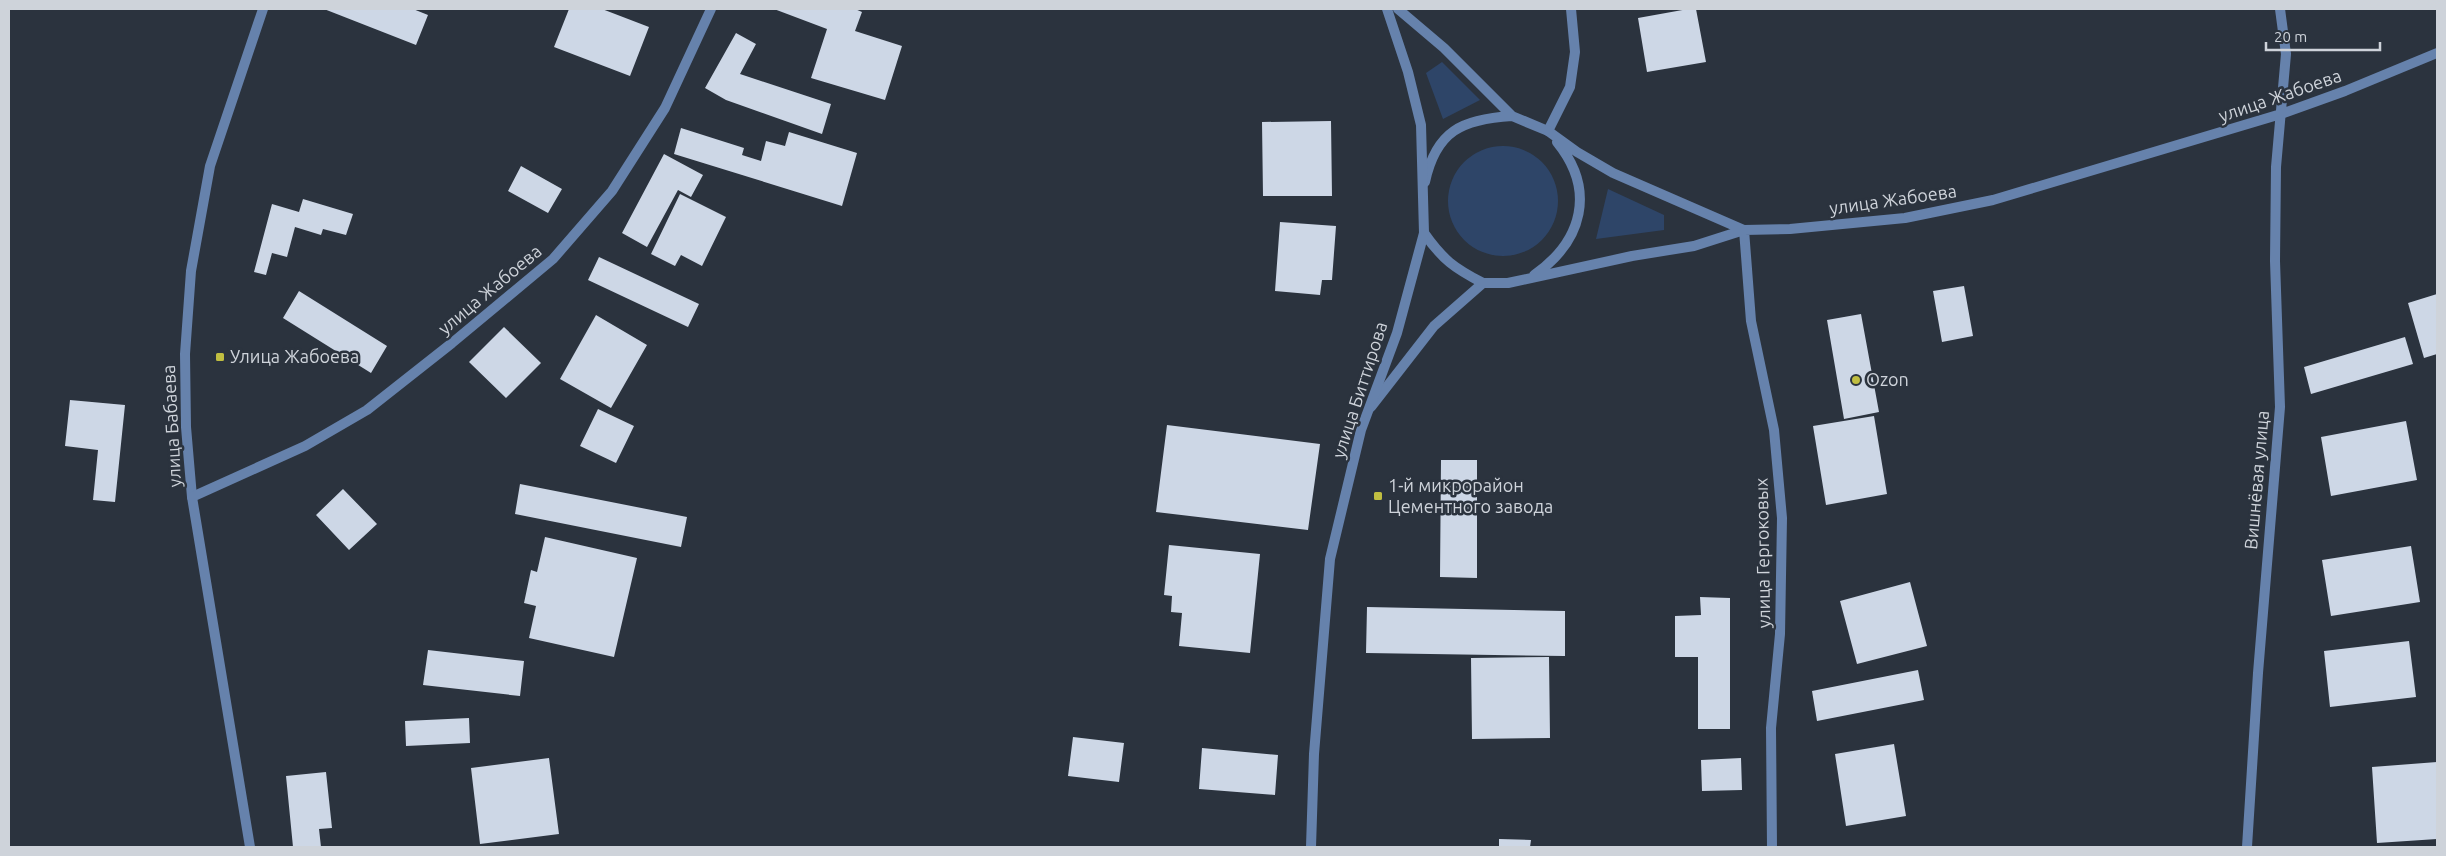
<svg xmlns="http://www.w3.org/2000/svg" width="2446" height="856" viewBox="0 0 2446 856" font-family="Ubuntu,sans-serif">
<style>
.green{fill:#2e4568}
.building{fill:#cdd7e6}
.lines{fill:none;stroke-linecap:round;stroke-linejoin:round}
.service{stroke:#6682ac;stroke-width:10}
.minor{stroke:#6682ac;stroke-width:10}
.tertiary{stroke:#6682ac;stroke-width:10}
.poi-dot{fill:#c0be41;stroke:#2b333e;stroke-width:2}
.labels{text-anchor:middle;stroke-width:5;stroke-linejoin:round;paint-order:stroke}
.street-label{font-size:18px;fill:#ced3da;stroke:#2b333e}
.poi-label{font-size:18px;fill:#ced3da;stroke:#2b333e;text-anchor:start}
</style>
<rect width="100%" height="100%" fill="#2b333e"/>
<path class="green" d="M1442,62L1480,100L1443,119L1426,73Z
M1448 201a55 55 0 1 1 110 0a55 55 0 1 1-110 0Z
M1608,189L1664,215V230L1596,239Z"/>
<path class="building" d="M324,9H413L428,15L416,45Z
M569,9H602L649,27L630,76L554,47Z
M774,9H855L862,12L855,31L902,46L885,100L811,78L827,29Z
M1688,9H1696L1706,62L1647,72L1638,18Z
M736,33L756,44L740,74L831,104L822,134L726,100L705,88Z
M1331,121L1332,196H1263L1262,122Z
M681,128L744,148L742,155L761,161L766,141L785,146L789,132L857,153L842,206L674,154Z
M664,154L703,175L691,197L678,190L647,247L622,233Z
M521,166L562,189L548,213L508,191Z
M680,194L726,217L702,266L681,255L675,266L651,254Z
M303,199L353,214L346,235L323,229L321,235L295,227L287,257L272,253L266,275L254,272L272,204L299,212Z
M1280,222L1336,226L1332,280H1322L1320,295L1275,291Z
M599,257L699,304L688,327L588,280Z
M1964,286L1973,336L1942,342L1933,291Z
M299,291L387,346L371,373L283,318Z
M2437,294V354L2424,358L2408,303Z
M1861,314L1879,412L1844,419L1827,320Z
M596,315L647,345L611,408L560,379Z
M504,327L541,363L506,398L469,362Z
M2405,337L2413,364L2311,394L2304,367Z
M70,400L125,405L115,502L93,500L98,450L65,446Z
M598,409L634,426L616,463L580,446Z
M1874,416L1887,494L1826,505L1813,426Z
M2406,421L2417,480L2331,496L2321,437Z
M1167,425L1320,444L1308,530L1156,512Z
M1441,460H1477V578L1440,577Z
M520,484L687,517L681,547L515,514Z
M343,489L377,524L349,550L316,515Z
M545,537L637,558L614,657L529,638L536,606L524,603L531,570L537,572Z
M1169,545L1260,554L1250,653L1179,646L1182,613L1171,612L1172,596L1164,595Z
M2411,546L2420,602L2331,616L2322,560Z
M1910,582L1927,646L1857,664L1840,601Z
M1700,597L1730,598V729H1698V657H1675V616L1701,615Z
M1367,607L1565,611V656L1366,653Z
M2409,641L2416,697L2330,707L2324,651Z
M428,650L524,661L520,696L423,685Z
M1549,657L1550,738L1472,739L1471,658Z
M1918,670L1924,700L1817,721L1812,691Z
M469,718L470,743L406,746L405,721Z
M1073,737L1124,743L1119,782L1068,776Z
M1894,744L1906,816L1846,826L1835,754Z
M1202,748L1278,755L1275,795L1199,789Z
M549,758L559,834L480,844L471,768Z
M1741,758L1742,790L1702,791L1701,760Z
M2437,762V839L2377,843L2372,767Z
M326,772L332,828L319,829L321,847H293L286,776Z
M1499,839L1531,840L1530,847H1499Z"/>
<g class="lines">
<path class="service" d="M1548,131L1570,87L1575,52L1571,9"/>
<path class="minor" d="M1398,9L1444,48L1512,116L1548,131L1577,152L1613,173L1744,230L1790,229L1905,218L1993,200L2281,114L2345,91L2437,53
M1425,182C1436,131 1462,119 1512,116
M1744,230L1751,321L1774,430L1782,518L1780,634L1771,728L1772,847
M1424,233C1443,260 1454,268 1483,283
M1534,275C1583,241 1596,190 1557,142
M1371,407L1434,326L1483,283H1508L1632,256L1694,246L1744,230
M192,497L186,427L185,354L191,271L210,166L263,9
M2247,847L2258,673L2280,407L2275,261L2276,167L2286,54L2280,9"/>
<path class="tertiary" d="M250,847L192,497L305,446L367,410L452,343L553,259L612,191L665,108L711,9
M1311,847L1314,754L1330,559L1361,430L1397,333L1424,233L1421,125L1408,72L1387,9"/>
</g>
<g class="poi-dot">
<rect x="215" y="352" width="10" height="10" rx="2.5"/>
<circle cx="1856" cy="380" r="5"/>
<rect x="1373" y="491" width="10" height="10" rx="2.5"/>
</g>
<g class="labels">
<g class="street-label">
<text transform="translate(2280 96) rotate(-19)" y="6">улица Жабоева</text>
<text transform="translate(1893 200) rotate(-8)" y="6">улица Жабоева</text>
<text transform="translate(490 290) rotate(-40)" y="6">улица Жабоева</text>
<text transform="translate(1360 390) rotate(-72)" y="6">улица Биттирова</text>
<text transform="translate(172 426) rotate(-93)" y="6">улица Бабаева</text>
<text transform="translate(2257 480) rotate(-85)" y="6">Вишнёвая улица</text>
<text transform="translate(1763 553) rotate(-91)" y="6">улица Гергоковых</text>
</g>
<g class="poi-label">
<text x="230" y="363">Улица Жабоева</text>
<text x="1866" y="386">Ozon</text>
<text x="1388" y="492">1-й микрорайон<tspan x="1388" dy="21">Цементного завода</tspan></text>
</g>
</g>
<rect width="2446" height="856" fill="none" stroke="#ced3da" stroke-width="20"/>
<path d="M2266 42v8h114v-8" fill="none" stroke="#ced3da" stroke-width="2.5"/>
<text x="2274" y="42" font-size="15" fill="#ced3da" stroke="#2b333e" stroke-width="4" paint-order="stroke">20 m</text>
</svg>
